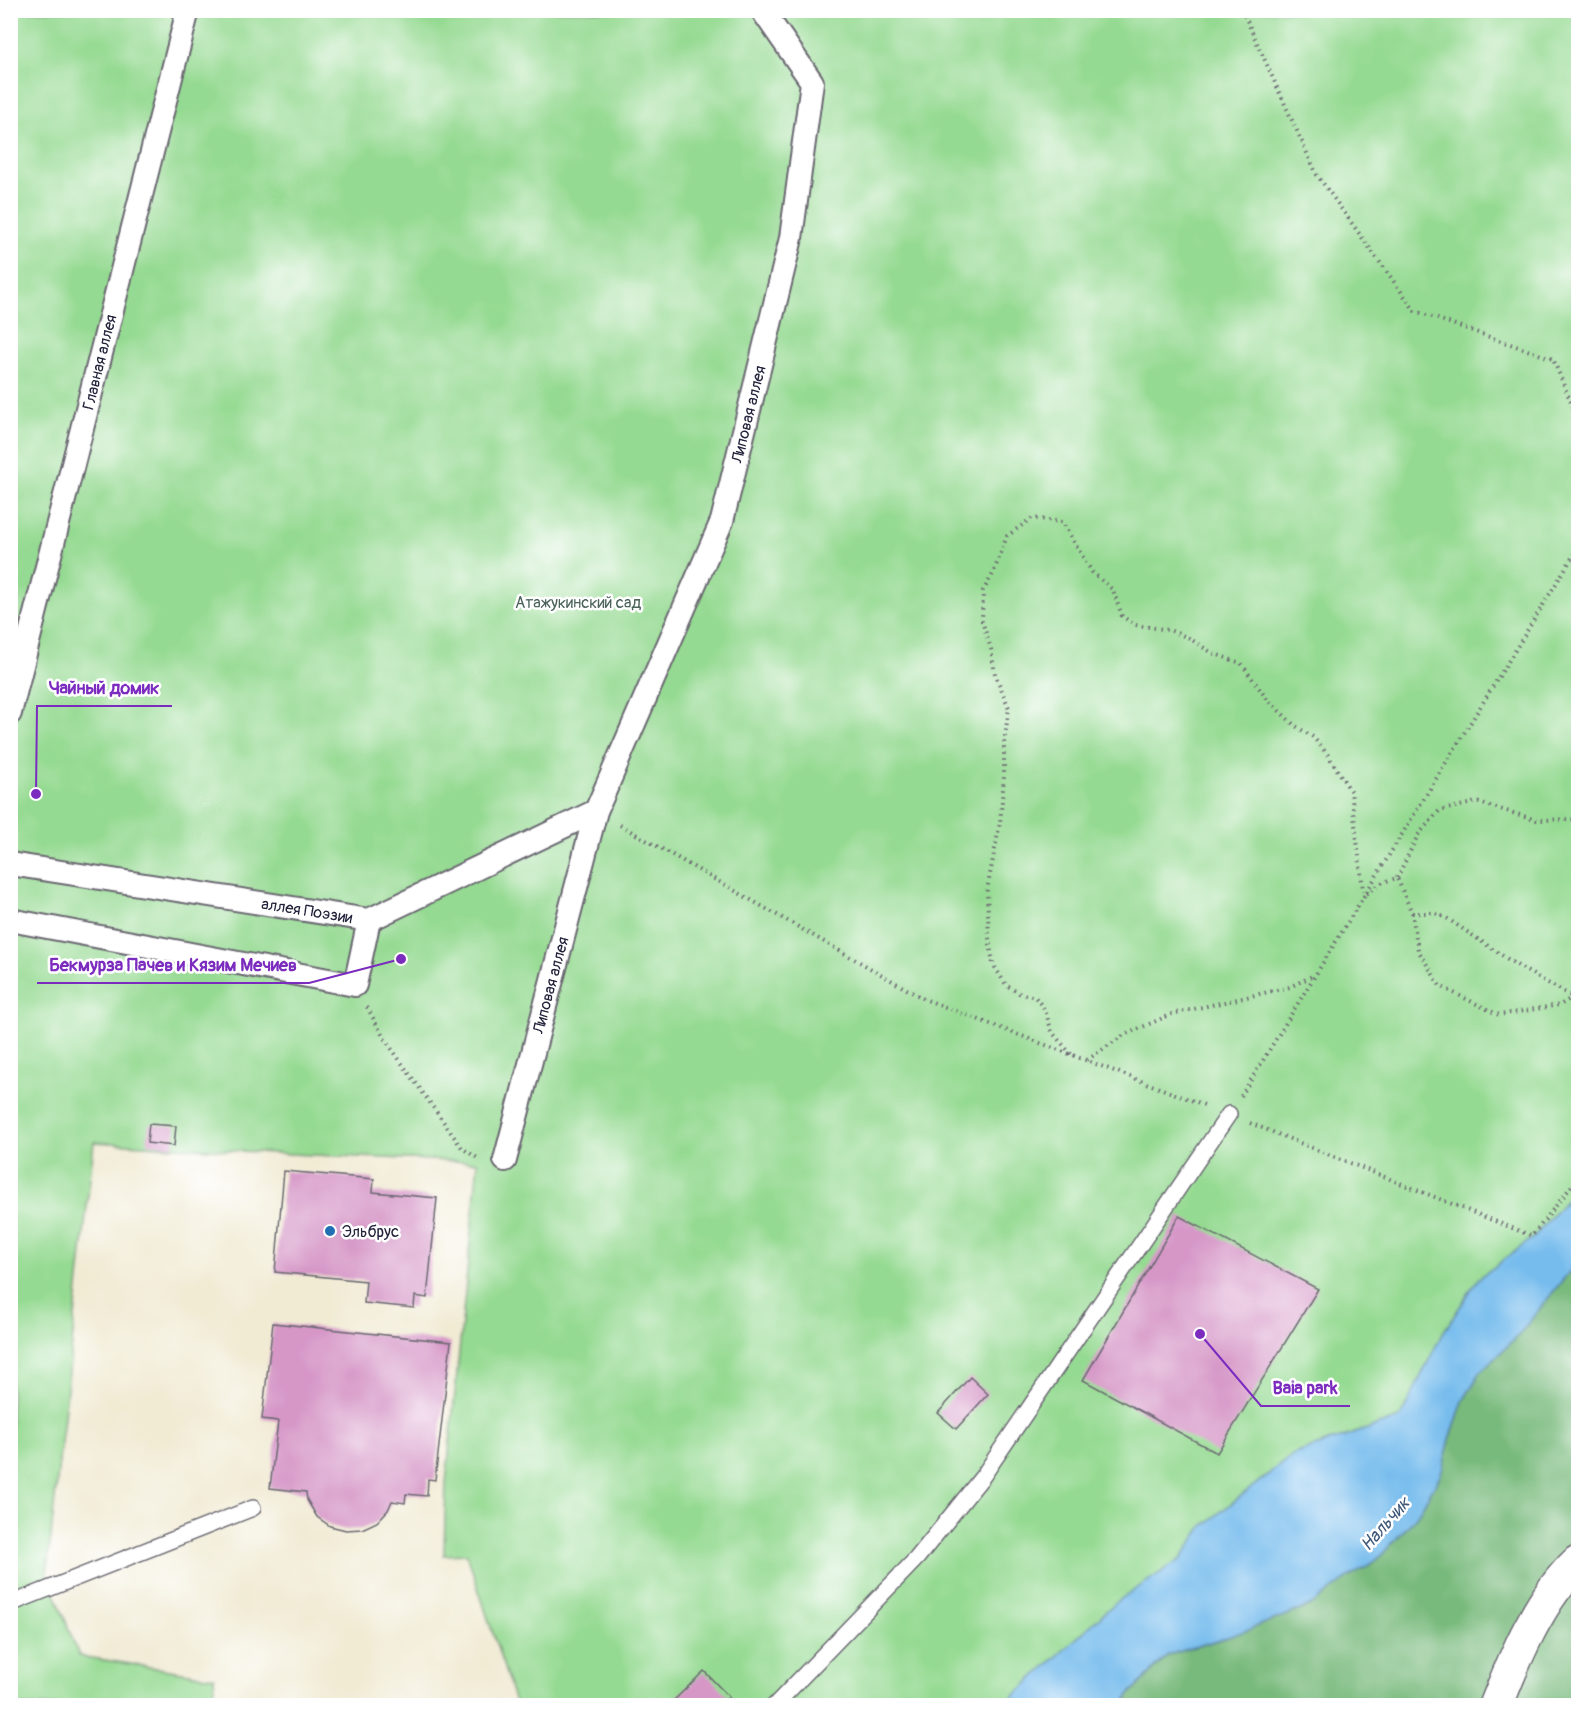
<svg xmlns="http://www.w3.org/2000/svg" width="1589" height="1716" viewBox="0 0 1589 1716" font-family="Pangolin,sans-serif">
<style>
.green{fill:#95da92;stroke:#5c7e66;stroke-width:1.5}
.forest{fill:#78ba7c;stroke:#4d6e5c;stroke-width:1.5}
.water{fill:#76bced;stroke:#4c6f94;stroke-width:1.5}
.building{fill:#d697c7}
.lines{fill:none;stroke-linecap:round;stroke-linejoin:round}
.service-casing{stroke:#6a6871;stroke-width:18}
.pedestrian-casing{stroke:#6a6871;stroke-width:26}
.tertiary-casing{stroke:#6a6871;stroke-width:36}
.path{stroke:#6a6871;stroke-width:4;stroke-dasharray:1.5 4.5;stroke-linecap:butt}
.service{stroke:#fff;stroke-width:15}
.pedestrian{stroke:#fff;stroke-width:22}
.tertiary{stroke:#fff;stroke-width:33}
.poi-dot{fill:#1f6fb2;stroke:#fff;stroke-width:2}
.labels{text-anchor:middle;stroke-width:5;stroke-linejoin:round;paint-order:stroke}
.street-label{font-size:16px;fill:#22223b;stroke:#fff}
.park-label{font-size:16px;fill:#4a6259;stroke:#fff}
.poi-label{font-size:16px;fill:#22223b;stroke:#fff;text-anchor:start}
.water-label{font-size:18px;font-style:italic;fill:#3f5879;stroke:#fff}
.leader{fill:none;stroke:#7b2cbf;stroke-width:2}
.callout-dot{fill:#7b2cbf;stroke:#fff;stroke-width:2}
.callout-label{font-size:18px;text-anchor:middle;font-weight:bold;fill:#7b2cbf;stroke:#fff;stroke-width:5;stroke-linejoin:round;paint-order:stroke}
</style>
<rect width="100%" height="100%" fill="#fff"/>
<filter id="ink" filterUnits="userSpaceOnUse"><feTurbulence type="fractalNoise" baseFrequency=".0167" numOctaves="2"/><feDisplacementMap in="SourceGraphic" scale="12" xChannelSelector="R" yChannelSelector="G"/><feConvolveMatrix kernelMatrix="1 2 1 2 8 2 1 2 1" color-interpolation-filters="sRGB"/></filter>
<filter id="wash" filterUnits="userSpaceOnUse"><feTurbulence type="fractalNoise" baseFrequency=".008" numOctaves="4" result="noise"/><feDisplacementMap in="SourceGraphic" scale="24" xChannelSelector="R" yChannelSelector="G"/><feGaussianBlur stdDeviation="1.35" result="paint"/><feColorMatrix in="noise" values="0 0 0 0 0 0 0 0 0 0 0 0 0 0 0 0 0 1.4 0 .05"/><feComposite in="paint" operator="in"/></filter>
<g filter="url(#wash)">
<rect width="100%" height="100%" fill="#f1ebd4"/>
<path class="green" d="M11,11H1578V1186L1533,1238L1478,1279L1441,1336L1400,1418L1294,1454L1203,1526L1181,1559L1115,1603L1004,1705H516L467,1554L444,1555L446,1483L478,1162L289,1154L94,1142L47,1572L79,1656L214,1677L215,1691L205,1705L11,1706Z"/>
<path class="forest" d="M1578,1261V1705L1124,1706L1129,1695L1168,1655L1234,1635L1348,1578L1377,1560L1416,1517L1441,1474L1450,1439L1463,1401L1481,1371L1517,1337Z"/>
<path class="water" d="M1578,1186V1261L1517,1337L1481,1371L1463,1401L1450,1439L1441,1474L1416,1517L1377,1560L1348,1578L1310,1606L1234,1635L1168,1655L1129,1695L1124,1705H1004L1115,1603L1181,1559L1203,1526L1294,1454L1400,1418L1441,1336L1478,1279L1533,1238Z"/>
<g id="blocks">
<path class="building" d="M149,1124L176,1126L174,1146L147,1143Z
M284,1171L374,1179L373,1192L437,1198L427,1298L415,1296L414,1308L364,1303L366,1281L275,1272Z
M1179,1216L1318,1289L1217,1453L1083,1380Z
M273,1323L451,1342L435,1480L428,1479L427,1496L406,1494L405,1503L392,1501L388,1510L377,1522L362,1529L346,1530L330,1526L317,1517L307,1500L306,1492L270,1488L278,1421L262,1419Z
M970,1377L988,1394L956,1429L938,1413Z
M704,1671L729,1697L720,1706H668Z"/>
</g>
</g>
<g filter="url(#ink)">
<use href="#blocks" fill-opacity="0" stroke="#6a6871" stroke-width="1.5"/>
<g class="lines">
<defs>
<path id="service" d="M10,1604L253,1508
M774,1706L917,1558L983,1476L1229,1114"/>
<path id="pedestrian" d="M10,713L188,10
M10,864L369,920
M10,920L355,985L369,920
M369,920L596,811
M505,1160L596,811L722,521L791,238L812,82L762,10"/>
<path id="tertiary" d="M1496,1706C1515,1657 1540,1597 1578,1562"/>
</defs>
<use href="#service" class="service-casing"/>
<use href="#pedestrian" class="pedestrian-casing"/>
<use href="#tertiary" class="tertiary-casing"/>
<path class="path" d="M1242,10L1317,175L1415,311L1553,359L1578,419
M620,825L924,999L1207,1106
M1397,878L1418,835L1439,811L1476,802L1537,820L1578,819
M1367,894L1383,882L1397,878L1412,913L1418,950L1440,986L1499,1015L1560,1005L1578,994
M1412,913H1435L1448,919L1521,968L1573,997
M367,1007L384,1038L462,1148L479,1159
M1071,1054L1052,1032L1045,1010L1035,997L1019,993L1006,985L993,964L989,938L987,890L1000,823L1004,777V743L1009,708L995,674L991,649L982,621L983,591L993,574L1007,536L1032,518L1062,522L1092,572L1113,590L1122,616L1135,625L1169,630L1189,638L1212,653L1241,663L1267,699L1294,725L1313,737L1328,755L1351,792L1364,897
M1087,1060L1124,1035L1172,1014L1290,987L1314,975
M1241,1096L1578,548
M1250,1123L1532,1236L1578,1178"/>
<use href="#service" class="service"/>
<use href="#pedestrian" class="pedestrian"/>
<use href="#tertiary" class="tertiary"/>
</g>
</g>
<circle class="poi-dot" cx="330" cy="1231" r="6"/>
<g class="labels">
<g class="street-label">
<text transform="translate(99 362) rotate(-76)" y="6">Главная аллея</text>
<text transform="translate(748 414) rotate(-76)" y="6">Липовая аллея</text>
<text transform="translate(307 910) rotate(9)" y="6">аллея Поэзии</text>
<text transform="translate(550 985) rotate(-75)" y="6">Липовая аллея</text>
</g>
<g class="park-label">
<text x="578" y="608">Атажукинский сад</text>
</g>
<g class="poi-label">
<text x="342" y="1237">Эльбрус</text>
</g>
<g class="water-label">
<text transform="translate(1385 1524) rotate(-49)" y="6">Нальчик</text>
</g>
</g>
<path class="leader" d="M36 794L37 706H172M401 959L309 983H37M1200 1334L1261 1406H1350"/>
<g class="callout-dot">
<circle cx="36" cy="794" r="6"/>
<circle cx="401" cy="959" r="6"/>
<circle cx="1200" cy="1334" r="6"/>
</g>
<g class="callout-label">
<text x="104" y="694">Чайный домик</text>
<text x="173" y="971">Бекмурза Пачев и Кязим Мечиев</text>
<text x="1305" y="1394">Baia park</text>
</g>
<rect width="1589" height="1716" fill="none" stroke="#fff" stroke-width="36"/>
</svg>
